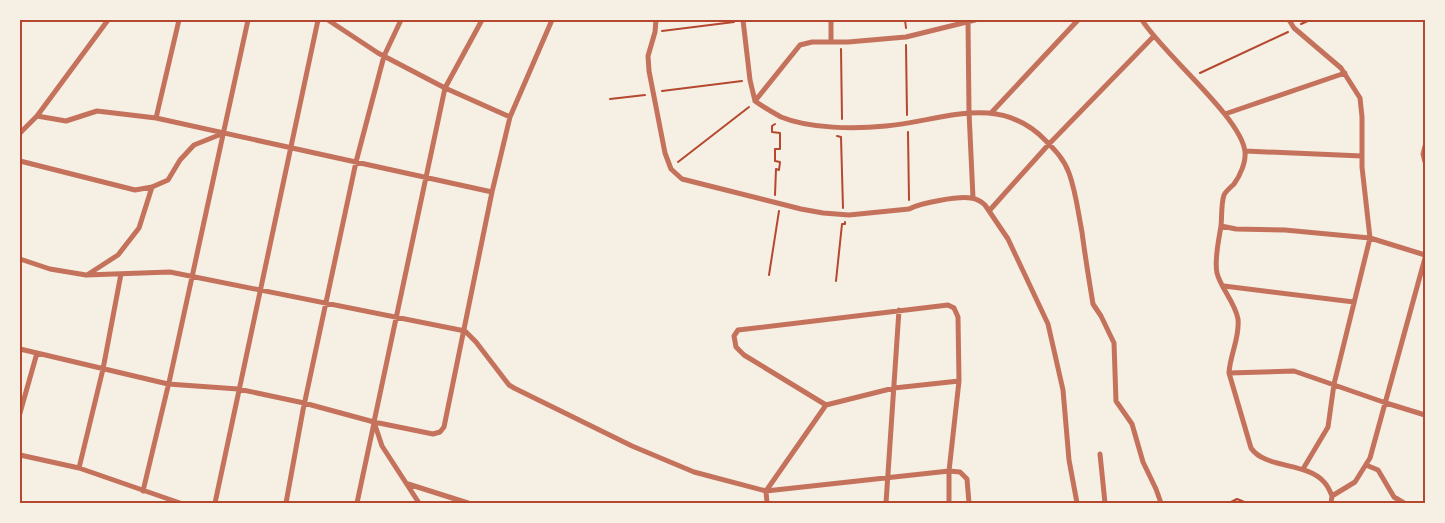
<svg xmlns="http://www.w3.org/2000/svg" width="1445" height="523" viewBox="0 0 1445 523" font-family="'Crimson Pro',serif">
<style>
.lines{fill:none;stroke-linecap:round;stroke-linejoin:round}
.path{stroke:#b5482f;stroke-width:2}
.minor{stroke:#c5725c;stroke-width:5}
.neatline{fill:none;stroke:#b5482f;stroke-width:2}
</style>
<rect width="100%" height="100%" fill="#f6efe4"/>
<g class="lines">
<path class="path" d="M905,20L906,28
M1301,24L1310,20
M662,31L734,22
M906,45L907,115
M841,49L842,119
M1200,73L1288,32
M662,91L742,81
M610,99L645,95
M908,132L909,200
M837,136L841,137L843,208
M678,162L749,107
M775,195L776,169L779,170L780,162L775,161V149H780V133L772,132V126L775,124
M769,275L779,211
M836,281L842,224H845V222
M1229,503L1237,499L1247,503"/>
<path class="minor" d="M328,20L378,53L445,88L510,117
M656,20L655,32L648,56L649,71L665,153L671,169L682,179L801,209L823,213L849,215L909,209C920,203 958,196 971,198C977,199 981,201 985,205L1008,239L1048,324L1063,390L1069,460L1077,503
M743,20L750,80L755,101C763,107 772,112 781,117C810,129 855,129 886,126C942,121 998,92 1045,140C1055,150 1064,159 1069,173C1076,192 1078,212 1082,232C1085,256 1089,280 1093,304L1101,316L1114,343L1116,401L1132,424L1143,462L1156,489L1161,503
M831,20V41
M1142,20C1163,54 1242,118 1245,152C1246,162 1240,176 1234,184C1231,187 1226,191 1224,195C1221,204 1222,217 1221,226L1236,229L1285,230L1370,238L1334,384L1328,427L1303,469
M1289,20L1294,28L1341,68L1360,98L1362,117V167L1370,238L1425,255
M968,21L969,112L973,198
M755,101L800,45L812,42H848L906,37L975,20
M991,113L1078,20
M1225,114L1345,73
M37,116L66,121L97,111L156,118L492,192
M156,118L179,20
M20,133L37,116L108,20
M1425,146L1423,154L1425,162
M1245,151L1362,156
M20,161L135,190L152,187L168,180L180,160L194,145L224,133
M989,211L1049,144L1154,36
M1221,226C1219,239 1214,260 1217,273C1220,287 1235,302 1238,319C1240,338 1230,354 1229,373L1251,448C1265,469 1307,462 1324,482C1328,486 1330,491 1332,496L1331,503
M20,259L50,269L86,275L170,272L465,331L476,342L509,385L514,388L632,446L694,472L766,491L949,471L960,472L967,479L969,503
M87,275L118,255L139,228L152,187
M1224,286L1354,302
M20,349L168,384L238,389L304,403L374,422L433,434L440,432L444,427L492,192L510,117L552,20
M1229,373L1294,371L1386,403L1425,415
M826,405L744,355L736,347L734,336L738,330L948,305L954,308L958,317L959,381L949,471V503
M20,413L37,353
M1100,454L1105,503
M20,455L79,468L180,503
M1366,465L1378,470L1394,497L1404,503
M79,468L103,369L121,274
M408,484L468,503
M143,491L170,378L248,20
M1332,496L1355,482L1370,458L1425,258
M215,503L318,20
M286,503L303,410L356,162L384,56L401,20
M357,503L374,423
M419,503L382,446L374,422L445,88L482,20
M767,503L766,491L826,405L894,388L959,381
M886,503L899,310"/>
</g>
<rect width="1445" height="523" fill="none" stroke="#f6efe4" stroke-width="42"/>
<rect x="21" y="21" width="1403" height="481" class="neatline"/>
</svg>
